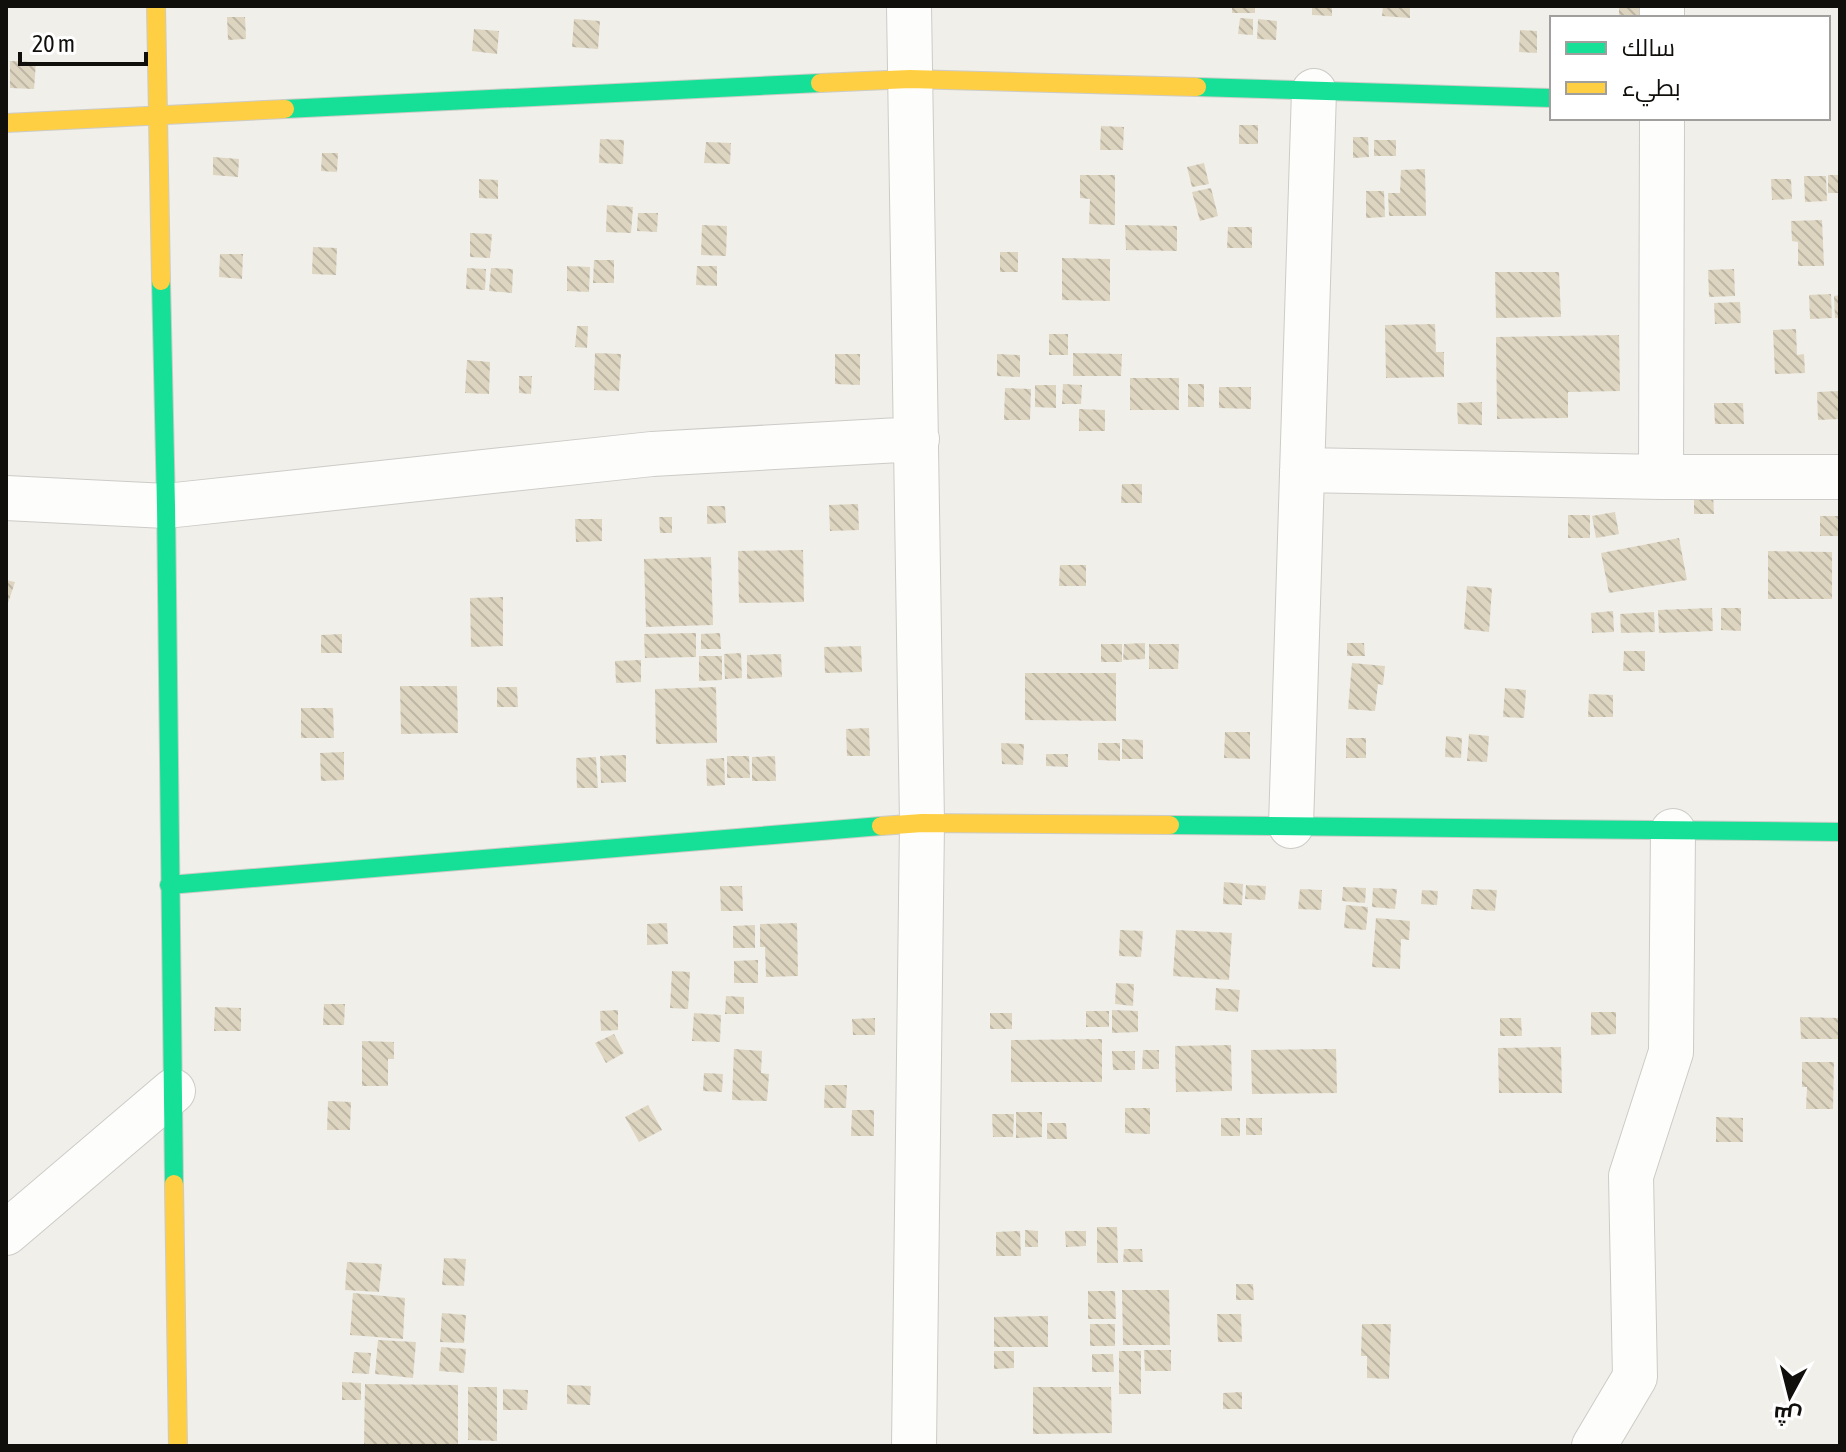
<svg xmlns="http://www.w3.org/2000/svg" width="1846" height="1452" viewBox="0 0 1846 1452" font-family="'Asap Condensed',Cairo,sans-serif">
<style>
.building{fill:url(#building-back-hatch)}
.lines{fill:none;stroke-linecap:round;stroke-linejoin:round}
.street-casing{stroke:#cdcbc7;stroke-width:46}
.fast-casing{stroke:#cdcbc7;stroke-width:20}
.slow-casing{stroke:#cdcbc7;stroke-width:20}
.street{stroke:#fdfdfc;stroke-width:44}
.fast{stroke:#16e098;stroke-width:18}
.slow{stroke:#ffcf43;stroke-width:18}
</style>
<defs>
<pattern id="building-back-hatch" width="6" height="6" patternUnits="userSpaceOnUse" patternTransform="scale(2)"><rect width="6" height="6" fill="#ded5c1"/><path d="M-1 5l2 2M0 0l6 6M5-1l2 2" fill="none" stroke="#bdb6a5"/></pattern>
</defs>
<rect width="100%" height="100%" fill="#f0efea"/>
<path class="building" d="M1232,6H1255V13H1232Z
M1312,6H1332V16L1312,15Z
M1383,6H1410V18L1382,16Z
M1619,6H1639V18H1619Z
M227,17H245L246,39L228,40Z
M1240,18L1253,19V35L1238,34Z
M574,19L600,21L598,49L572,47Z
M1258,19L1277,21L1276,40L1257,39Z
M474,29L499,31L497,54L472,51Z
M1520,30L1537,31V53L1519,52Z
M10,61L36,62L34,89L10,88Z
M1239,125H1258V144H1239Z
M1101,126L1124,127L1123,150H1100Z
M1353,137H1368L1369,157L1353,158Z
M600,139L624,140L623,164L599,163Z
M1374,140H1396V156H1374Z
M706,142L731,143L730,164L704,163Z
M322,153H338L337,172L321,171Z
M213,157L239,159L238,177L213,175Z
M1204,163L1209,184L1192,187L1187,167Z
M1425,169L1426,216H1389L1388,193H1400L1401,170Z
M1080,175H1115V225L1089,224L1090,199L1080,198Z
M1828,175H1840V193H1828Z
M1804,176H1826L1827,201L1805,202Z
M479,179L498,180V199L479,198Z
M1771,179H1791L1792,199L1772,200Z
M1211,188L1218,216L1200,221L1192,192Z
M1366,191H1384L1385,217L1366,218Z
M607,205L633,207L631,233L606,232Z
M638,213H658L657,232L637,231Z
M1822,220L1824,266H1798V242L1792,241L1791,221Z
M702,225L727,226L726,256L701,255Z
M1125,225L1177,226V251L1126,250Z
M1228,227H1252V248H1227Z
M470,233L492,234L490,258L470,257Z
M313,247L337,248L336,275L312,274Z
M1000,252H1018V272H1000Z
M220,254H243L242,279L219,277Z
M1062,258L1110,259V301L1062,300Z
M594,260H614V283H593Z
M567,266L590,267L589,292L567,291Z
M697,266H717V286L696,285Z
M467,268L486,269L485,290L466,289Z
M491,268L513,269L512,293L489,291Z
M1734,269L1735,296L1709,297L1708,270Z
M1495,272H1559L1561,317L1496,318Z
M1831,294L1832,318L1810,319L1809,295Z
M1840,295V318H1835L1834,296Z
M1740,302L1741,323L1715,324L1714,303Z
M1435,324L1436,352H1444V377L1386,378L1385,325Z
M577,326H588L587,348L575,347Z
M1796,329L1797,355L1804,354L1805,373L1775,374L1773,330Z
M1049,334H1068V355H1049Z
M1619,335L1620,391L1568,392V418L1497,419L1496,337Z
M595,353L621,354L619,391L594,390Z
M1073,353L1122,354L1121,376H1073Z
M835,354H860V385L835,384Z
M997,354L1020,355V377L997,376Z
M467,360L490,362L489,394L465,393Z
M519,376H532L531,394L519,393Z
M1130,378H1179V410H1130Z
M1063,384L1082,385L1081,404H1062Z
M1188,384H1204V407H1188Z
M1035,385H1056V408L1035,407Z
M1219,387H1251V409L1219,408Z
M1005,388L1031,389L1030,420H1004Z
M1840,391V419L1818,420L1817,392Z
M1482,402V425L1458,424L1457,403Z
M1714,403H1743L1744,424H1715Z
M1079,409L1105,410V431H1079Z
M1122,484H1142V503H1121Z
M1694,494H1713L1714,514H1694Z
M858,504L859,530L830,531L829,505Z
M707,506H725L726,523L707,524Z
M1615,512L1619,534L1596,538L1592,516Z
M1568,515H1590V538H1568Z
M1820,516H1840V536H1820Z
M659,517H672V533H660Z
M575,519H602V541L576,542Z
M1679,538L1687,580L1609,593L1601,553Z
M803,550L804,602L739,603L738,551Z
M1768,551L1832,552V599H1768Z
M711,557L713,625L646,627L644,559Z
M1060,565H1086V586H1059Z
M6,580L15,582L7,606H6Z
M1467,586L1492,588L1489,632L1464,629Z
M503,597V646L471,647L470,598Z
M1712,608L1713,631L1659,633L1658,610Z
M1721,608H1741V631L1721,630Z
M1613,611L1614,632L1592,633L1591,613Z
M1654,612L1655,632L1621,633L1620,614Z
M696,633V657L645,658L644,634Z
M720,633L721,649H701V634Z
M342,634V653H321V635Z
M1145,643V659L1123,660L1124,644Z
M1347,643H1364L1365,656H1347Z
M1101,644H1122V662H1101Z
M1149,644H1179L1178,669H1149Z
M861,646L862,672L825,673L824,647Z
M1624,651H1645V671H1623Z
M741,653L742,678L725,679L724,654Z
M781,654L782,677L747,679V655Z
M699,656H722V680L699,681Z
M641,660V682L616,683L615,661Z
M1352,663L1385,666L1383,685L1378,684L1375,711L1348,709Z
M1025,673H1116V721L1025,720Z
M400,686H457L458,733L401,734Z
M497,687H517L518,707H497Z
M716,687L717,743L656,744L655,689Z
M1505,688L1526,690L1524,718L1503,717Z
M1589,694L1613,695V717H1588Z
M301,708H333L334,738H301Z
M869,728L870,756H847L846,729Z
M1225,732H1250V759L1224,758Z
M1469,734L1489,736L1487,762L1467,761Z
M1446,736L1462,738L1461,758L1445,757Z
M1346,738H1366V758H1346Z
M1122,739L1143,740V759H1122Z
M1001,743L1024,744L1023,765L1002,764Z
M1098,743H1120V761L1098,760Z
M344,752V780L321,781L320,753Z
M1046,754H1068V767L1046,766Z
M626,755V782L601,783L600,756Z
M727,756H749L750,778H727Z
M775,756L776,781H752V757Z
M596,757L598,788H577L576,758Z
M724,758L725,785L707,786L706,759Z
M1224,882L1243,884L1242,905L1223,904Z
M1246,885L1266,886L1265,900L1245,899Z
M720,886H742L743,911H721Z
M1343,887L1366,888L1365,903L1342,901Z
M1373,888L1397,889L1395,909L1372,907Z
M1300,889L1322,890L1321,910L1298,909Z
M1473,889L1497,890L1495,911L1471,909Z
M1422,890L1438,891L1437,905L1421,904Z
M1346,905L1368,907L1366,930L1344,928Z
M1376,918L1410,921L1409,940L1401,939L1400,969L1372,967Z
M667,923L668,944L647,945V924Z
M797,923L798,976L766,977L765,947H760V924Z
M755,925V948H733V926Z
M1120,930L1143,931L1141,957L1119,956Z
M1176,930L1232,933L1229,980L1173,976Z
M758,960V983H734V961Z
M672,971L690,972L688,1009L670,1008Z
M1116,983L1134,984L1133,1006L1115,1004Z
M1216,988L1240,990L1238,1012L1215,1010Z
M726,996L744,997V1014H725Z
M324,1004H345L344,1025H323Z
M215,1007L241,1008V1031H214Z
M618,1010V1030L601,1031L600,1011Z
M1112,1010L1138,1011V1032L1112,1033Z
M1086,1011H1109V1027H1086Z
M1591,1012H1616V1034L1591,1035Z
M694,1013L721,1015L720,1042L692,1041Z
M990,1013H1012V1029H990Z
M1800,1017L1839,1018L1838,1039H1801Z
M875,1018V1035H853L852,1019Z
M1500,1018H1521L1522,1036H1500Z
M614,1034L624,1053L606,1063L595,1043Z
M1102,1039V1082H1011V1040Z
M362,1041L394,1042V1059H388V1086H362Z
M1231,1045L1232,1091L1176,1092L1175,1046Z
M1561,1047L1562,1093H1499L1498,1048Z
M734,1049L762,1051L761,1073L769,1074L767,1101L732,1100Z
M1336,1049L1337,1093L1252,1094L1251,1050Z
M1143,1050H1159V1069H1142Z
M1112,1051H1135V1070H1113Z
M1802,1062H1834L1833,1109H1806L1807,1087H1802Z
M704,1073L723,1074L722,1092L703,1091Z
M825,1085H847L846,1108H824Z
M328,1101L351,1102L350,1130H327Z
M648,1105L662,1130L639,1142L625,1117Z
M1125,1108H1150V1134L1125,1133Z
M852,1110H874V1136H851Z
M1016,1112H1042V1137L1016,1138Z
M992,1114H1014L1013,1137H993Z
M1716,1117L1743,1118V1142H1716Z
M1221,1118H1240V1136H1221Z
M1246,1118H1262V1135H1246Z
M1047,1123H1066L1067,1139H1047Z
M1097,1227H1117L1118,1263H1097Z
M1025,1230L1038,1231V1247H1025Z
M1020,1231L1021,1256H996V1232Z
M1065,1231H1086V1246L1066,1247Z
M1124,1249H1142L1143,1262H1123Z
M444,1258L466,1259L464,1286L442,1285Z
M347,1262L382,1264L379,1292L345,1290Z
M1236,1284H1253L1254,1300H1236Z
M1122,1290H1169L1170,1345H1123Z
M1088,1291H1115L1116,1319H1088Z
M353,1293L405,1298L403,1339L350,1335Z
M442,1313L466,1315L464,1343L440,1342Z
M1217,1314H1241L1242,1342H1218Z
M1048,1316V1347H994V1317Z
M1090,1324H1115V1346H1090Z
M1362,1324H1391L1389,1379L1367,1378V1356H1361Z
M378,1340L416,1342L413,1378L375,1374Z
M441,1347L466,1349L464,1373L439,1371Z
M1144,1350H1171V1371H1145Z
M994,1351H1014V1368L994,1369Z
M1119,1351H1141V1394H1119Z
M354,1352L371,1353L369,1374L352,1373Z
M1092,1354H1113L1114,1372H1092Z
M342,1382L361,1383V1400H342Z
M365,1384L458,1385V1446H364Z
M567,1385L591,1386L590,1405L567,1404Z
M468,1387H497V1441L468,1440Z
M1033,1387H1111L1112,1433L1033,1434Z
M503,1389L528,1390L527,1410H503Z
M1242,1392V1409H1223V1393Z"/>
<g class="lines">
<defs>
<path id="street" d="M909,6L922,823L914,1446
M1662,18V6
M1302,470L1661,477H1840
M1661,477L1662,118
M6,498L166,506L652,454L917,439
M1291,826L1314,91
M6,1233L173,1091
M1594,1446L1635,1377L1631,1176L1671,1052L1673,831"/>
<path id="fast" d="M1197,87L1552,98
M285,109L820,83
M161,281L166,506L174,1184
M1170,825L1840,832
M169,885L881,826"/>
<path id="slow" d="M156,6L161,281
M820,83L910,79L1197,87
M6,123L285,109
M881,826L922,823L1170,825
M174,1184L178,1446"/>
</defs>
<use href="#street" class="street-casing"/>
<use href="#fast" class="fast-casing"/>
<use href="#slow" class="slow-casing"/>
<use href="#street" class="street"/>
<use href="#fast" class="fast"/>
<use href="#slow" class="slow"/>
</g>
<rect width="1846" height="1452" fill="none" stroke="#110f0c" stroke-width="16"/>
<rect x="1550" y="16" width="280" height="104" fill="#ffffff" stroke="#a09f9e" stroke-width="2"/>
<rect x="1566" y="42" width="40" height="12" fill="#16e098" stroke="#a09f9e" stroke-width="2"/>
<text x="1622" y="56" font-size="24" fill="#110f0c">سالك</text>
<rect x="1566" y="82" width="40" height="12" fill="#ffcf43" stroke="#a09f9e" stroke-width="2"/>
<text x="1622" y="96" font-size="24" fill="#110f0c">بطيء</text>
<g transform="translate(1790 1396) rotate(187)" stroke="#ffffff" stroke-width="6" paint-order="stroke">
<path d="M0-6L14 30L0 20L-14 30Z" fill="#110f0c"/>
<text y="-12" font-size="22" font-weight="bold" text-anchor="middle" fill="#110f0c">ش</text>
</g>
<path d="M20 52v12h126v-12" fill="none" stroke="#110f0c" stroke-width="4"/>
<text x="32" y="52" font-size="24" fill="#110f0c" stroke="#ffffff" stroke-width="6" paint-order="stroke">20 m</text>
</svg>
